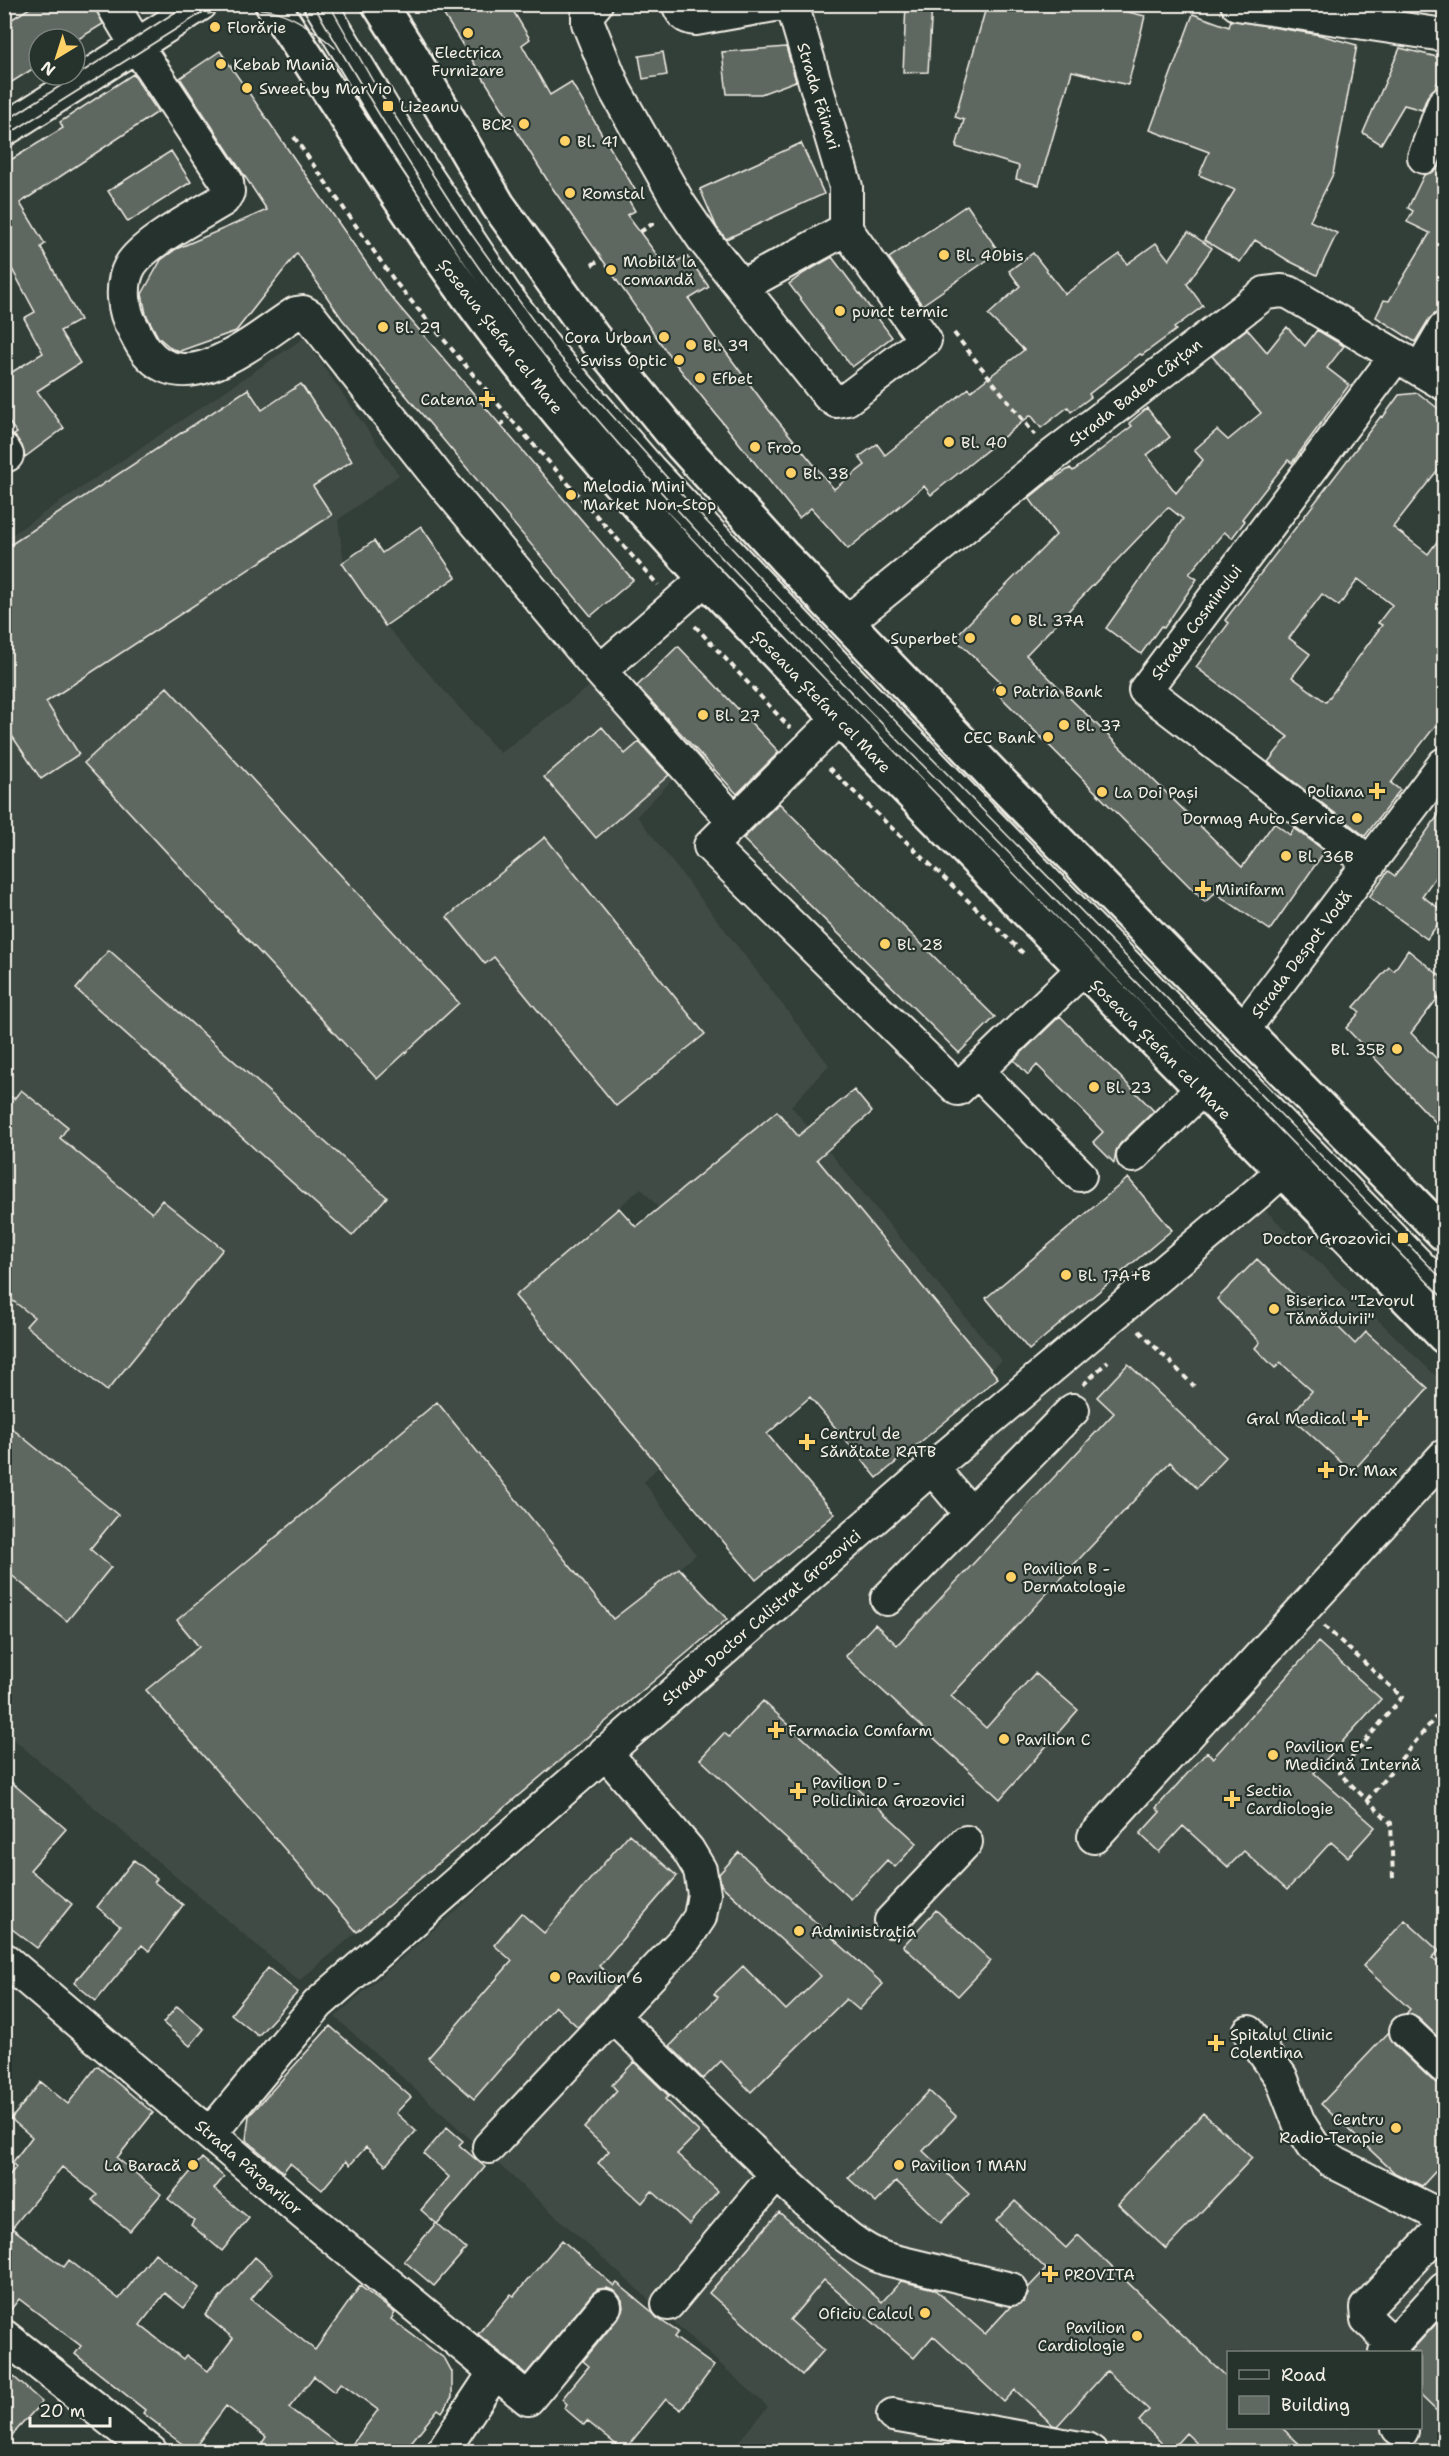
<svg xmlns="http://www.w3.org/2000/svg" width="1449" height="2456" viewBox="0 0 1449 2456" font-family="'Shantell Sans',sans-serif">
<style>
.built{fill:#404b44;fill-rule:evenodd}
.building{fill:#5f6861;stroke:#f4f1e8;stroke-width:1.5;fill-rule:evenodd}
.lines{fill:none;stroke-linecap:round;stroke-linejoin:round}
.minor-casing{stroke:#f4f1e8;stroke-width:36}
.major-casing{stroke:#f4f1e8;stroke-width:38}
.path{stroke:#f4f1e8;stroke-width:4;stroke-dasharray:6 4.5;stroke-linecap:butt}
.minor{stroke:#26332d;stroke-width:32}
.major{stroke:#26332d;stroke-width:33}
.tram{stroke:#f4f1e8;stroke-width:1.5}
.poi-dot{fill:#ffd166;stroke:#26332d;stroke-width:2}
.labels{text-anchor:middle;stroke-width:4.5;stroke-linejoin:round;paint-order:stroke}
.poi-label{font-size:16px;fill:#f4f1e8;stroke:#26332d;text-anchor:start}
.street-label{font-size:16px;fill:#f4f1e8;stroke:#26332d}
</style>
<rect width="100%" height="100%" fill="#323e38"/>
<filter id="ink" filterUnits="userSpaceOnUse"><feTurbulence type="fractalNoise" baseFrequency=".0167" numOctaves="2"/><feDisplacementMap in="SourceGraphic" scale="12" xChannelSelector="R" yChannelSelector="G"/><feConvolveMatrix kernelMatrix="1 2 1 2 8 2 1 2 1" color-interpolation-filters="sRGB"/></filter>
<g filter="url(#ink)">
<path class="built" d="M304,338L399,475L338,520L344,563L388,628L500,753L594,683L676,776L637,816L829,1065L791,1106L1002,1361L881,1461L641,1188L520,1294L660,1465L644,1482L696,1555L679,1568L727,1619L299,1981L5,1732V539Z
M1258,1203L1444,1384V2451H730L768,2407L335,2017ZM1228,2352H1420V2428H1228Z"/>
<path class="building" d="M36,4H94L103,24L75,41L39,39V65L4,87V24Z
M456,4H509L530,39L522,45L550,95L571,82L637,193L628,199L635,211L627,215L666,267L687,256L709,287L689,299L711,332L769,410L834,489L865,465L859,457L877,444L885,455L969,388L971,391L1024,350L988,315L1020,286L1009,271L1033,253L1065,294L1120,254L1127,264L1156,243L1169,260L1188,232L1212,248L1187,284L1203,306L1174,328L1176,330L1142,355L1140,354L1089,394L1091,397L1071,412L1068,407L1041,428L1031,415L931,495L924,486L848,549L811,508L799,518L671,358L551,186L442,12Z
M906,4H932L928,72L903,73Z
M987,4H1095L1145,16L1128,85L1072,71L1039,185L1016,179L1019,166L956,147L964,120L955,117Z
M1193,14L1229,27L1231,20L1320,35L1357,45L1333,174L1310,221L1337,233L1317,275L1289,261L1255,240L1240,262L1204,240L1235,190L1199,175L1209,152L1150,130Z
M786,47L796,81L761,94H727L722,52Z
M1400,48L1437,57L1444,68L1435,88L1427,97L1422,110L1404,105L1381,144L1363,133Z
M220,51L385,290L633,580L591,616L342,319L297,253L236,331L180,351L172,349L158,337L146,314L142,294L161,260L176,249L267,210L180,78Z
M663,52L667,75L643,79L639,56Z
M133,74L158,112L20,203L45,244L41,247L80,320L60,331L80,363L37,391L64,428L25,457L22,446L14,435L17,433L4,416V377L43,353L24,318L35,312L4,254V164L63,128L60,122Z
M801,143L824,194L726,239L717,228L700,189Z
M171,151L191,182L128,222L108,191Z
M1444,153V311L1436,313L1429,319L1415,342L1376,317L1384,300L1389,301L1430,233L1407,222L1413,211L1408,208L1424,175L1436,170Z
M967,205L999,252L922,305L889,258Z
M832,257L892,337L852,367L789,284L804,273Z
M1287,327L1305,346L1317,330L1344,346L1327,368L1349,385L1292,463L1288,460L1242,519L1245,521L1232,538L1224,532L1189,574L1197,579L1164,628L1161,626L1141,654L1106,628L1183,519L1168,507L1026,655L1242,867L1274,823L1290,835L1294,828L1325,851L1270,930L1215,893L1205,902L993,689L1000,681L954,638L1056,535L1029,498L1050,481L1070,468L1073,471L1107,445L1132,426L1129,423L1147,408L1170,437L1147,455L1176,493L1203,460L1194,450L1217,430L1228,440L1261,413L1212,356L1247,329L1267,352Z
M301,384L352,461L313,486L332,515L46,702L79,754L41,779L4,724V549L248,389L262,410Z
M1418,393L1444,413V462L1393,527L1428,554L1444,532V732L1436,725L1391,783L1400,790L1365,836L1268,762L1288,737L1196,667L1229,623L1225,620L1381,416L1383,417L1399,395ZM1358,579L1392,605L1378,623L1382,625L1326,702L1292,677L1310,654L1289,638L1322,594L1339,606Z
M421,526L456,577L385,626L342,563L374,541L382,553Z
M678,646L779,752L737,794L637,686Z
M167,687L459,1003L377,1079L84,763Z
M602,727L625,754L639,742L669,775L596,838L544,777Z
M779,803L995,1017L959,1053L743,839Z
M1444,807V865L1422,896L1444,912V916L1427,939L1369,897L1388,871L1395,876Z
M545,837L705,1034L616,1106L494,957L485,964L447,917Z
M109,950L387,1197L352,1236L76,989Z
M1408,950L1444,979V990L1411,1033L1444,1066V1131L1346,1028L1360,1012L1354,1007L1389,967L1394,971Z
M1060,1016L1154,1111L1120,1144L1116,1151L1114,1163L1093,1142L1103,1132L1071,1099L1037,1065L1028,1075L1014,1060Z
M21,1090L68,1127L60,1138L152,1213L162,1200L223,1249L107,1391L26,1326L34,1317L4,1294V1091L14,1099Z
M854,1090L872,1112L817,1159L998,1378L877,1478L810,1397L767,1434L835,1514L756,1580L515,1296L619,1208L636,1227L777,1111L798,1136Z
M1128,1178L1172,1230L1029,1350L986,1298Z
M1257,1259L1301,1302L1307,1296L1355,1344L1366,1332L1428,1388L1352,1472L1290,1416L1312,1391L1281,1363L1275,1368L1255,1348L1260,1342L1217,1299Z
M1128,1364L1226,1457L1197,1488L1170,1462L951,1696L986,1728L1035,1673L1078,1710L1000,1799L845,1656L875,1624L897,1645L1114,1413L1097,1397Z
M437,1402L613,1619L679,1568L727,1619L357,1932L146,1690L199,1647L177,1620Z
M4,1422L118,1515L90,1549L111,1567L67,1621L4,1569Z
M1318,1642L1381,1699L1314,1773L1375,1827L1348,1857L1331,1842L1287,1890L1244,1851L1228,1867L1183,1826L1159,1852L1140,1834L1160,1812L1156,1808L1207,1752L1213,1758Z
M763,1701L917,1843L895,1867L887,1860L851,1899L700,1759L724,1733L729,1737Z
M4,1776L66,1829L30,1870L72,1904L37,1948L4,1923Z
M629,1834L677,1876L599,1966L619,1983L578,2027L555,2006L474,2099L428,2058L512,1961L494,1945L521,1913L544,1933Z
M739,1852L883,1984L859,2010L846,1999L751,2092L721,2061L703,2079L670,2046L718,1997L714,1994L743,1966L786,2010L821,1976L721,1885L719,1874Z
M134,1860L157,1879L154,1882L183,1905L149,1951L142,1945L96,2001L74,1983L120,1926L97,1907Z
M936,1910L991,1961L958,1996L903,1946Z
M1405,1920L1439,1951L1432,1958L1444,1969V2043L1418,2018L1406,2014L1410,2009L1363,1966Z
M268,1968L298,1992L258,2036L231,2014Z
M177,2006L204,2029L190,2046L163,2023Z
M330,2026L411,2097L396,2113L416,2131L386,2165L366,2147L350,2165L346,2161L322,2190L290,2163L283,2172L246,2140L249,2116Z
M1389,2032L1394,2044L1432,2080L1444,2084V2162L1422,2186L1395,2173L1321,2104Z
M634,2062L669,2096L665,2099L699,2132L677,2154L718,2191L689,2224L652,2191L642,2203L598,2163L609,2151L584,2128L617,2091L612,2085Z
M97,2066L153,2113L117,2158L161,2194L130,2231L92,2200L97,2195L62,2167L12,2228L64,2267L69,2260L119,2299L155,2253L199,2288L184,2308L165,2293L140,2325L183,2359L186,2355L208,2371L233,2338L205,2315L255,2257L273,2273L251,2299L315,2350L360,2286L395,2313L391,2319L445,2359L452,2372V2397L442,2412L438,2409L404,2451H347L378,2410L341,2383L334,2392L314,2376L289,2408L347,2451H274L262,2443L266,2437L226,2406L192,2451L159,2427L160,2426L143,2413L145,2410L75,2354L81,2346L19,2299L4,2318V2182L16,2167L12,2163L32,2137L11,2119L41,2082L68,2104Z
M929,2091L956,2116L923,2151L969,2194L941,2223L896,2181L876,2203L848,2178Z
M1203,2113L1252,2158L1166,2249L1118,2204Z
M447,2127L463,2141L459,2145L485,2167L437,2224L466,2249L434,2286L404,2261L436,2223L421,2210L449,2177L424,2154Z
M202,2158L224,2177L214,2189L249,2218L222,2251L191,2225L194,2220L168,2199Z
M1015,2201L1066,2248L1078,2235L1228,2378V2427H1281L1307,2451H1205L1186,2433L1170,2451L1139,2421L1149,2410L1107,2371L1057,2426L1053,2425L1015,2390L1004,2402L933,2336L914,2358L824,2280L790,2320L824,2350L802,2375L709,2293L779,2212L882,2302L901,2281L934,2289L985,2334L1011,2306L1024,2302L1028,2294V2288L1046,2269L996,2221Z
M562,2240L614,2286L617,2283L651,2311L657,2318L678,2332L674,2337L714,2366L681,2410L666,2399L624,2451L587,2421L584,2425L564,2408L567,2404L562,2399L589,2366L583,2361L619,2317L623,2308L622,2300L616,2292L607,2288L598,2289L592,2294L526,2374L478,2334L511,2294L514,2296Z
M1444,2315V2418L1420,2395V2352H1410Z
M4,2368L42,2402L4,2444Z"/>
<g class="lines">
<defs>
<path id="minor" d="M112,4L140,51L227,182L228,192L223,200C199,215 143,243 130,266C120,284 123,312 133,328C137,336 141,345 147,352C188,401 258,337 296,313L303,312L310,316L436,475L600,671L733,820
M320,4L401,138L506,296L550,354L650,470L865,697L1444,1291
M596,4L588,13V23L615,90L680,205L704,240L828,395L836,401L847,399L925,340L846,229V187L792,4
M678,4C682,14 685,18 696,19L780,4
M1237,4L1444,35
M4,130L201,4
M1424,157L1444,103
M742,286L846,229
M1420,370L1444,329
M4,450L7,455
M847,622L1052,456L1265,293L1282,291L1290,293L1444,384
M600,671L705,579
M839,718L710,846L958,1089L977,1071L1080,1175
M1370,863L1145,690L1396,356
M1243,1030L1444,764
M977,1071L1082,970
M1133,1156L1202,1089
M932,1468L970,1513
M887,1599L1073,1410
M1094,1837L1444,1456
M891,1921L966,1842
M4,1959L304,2214L528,2399L605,2306
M614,2017C676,2077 737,2139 802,2197C828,2220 852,2247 886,2259L1011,2289
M1406,2031L1444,2067
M1249,2032L1281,2077L1299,2123L1313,2145L1331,2161L1429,2210L1442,2220L1441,2229L1366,2308L1367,2319L1393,2344
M210,2134L318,2004L932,1468L1260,1191L1303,1152
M489,2147L686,1938L700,1917L704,1894L700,1870L688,1850L605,1752
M668,2304L776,2174
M4,2336L151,2452
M1386,2352L1444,2289
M893,2415L1086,2449L1091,2452
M1398,2428L1402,2431
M442,2452L495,2372"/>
<path id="major" d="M272,4C358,134 439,266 537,386C644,518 763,640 881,762C1067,954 1258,1143 1444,1336
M379,4L407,48L498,205L593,337L682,445L784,557L997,779L1444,1234"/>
</defs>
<use href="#minor" class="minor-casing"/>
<use href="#major" class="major-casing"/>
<path class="path" d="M294,137L396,283L509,417L658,585
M640,232L657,221
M592,265L602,258
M954,333L1035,435
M500,426L509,417
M695,626L790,728
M829,768L1023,953
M1139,1331L1194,1386
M1083,1385L1108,1361
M1324,1626L1402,1697L1339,1773L1391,1823L1393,1879
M1367,1800L1444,1707"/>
<use href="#minor" class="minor"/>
<use href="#major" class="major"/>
<path class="tram" d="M313,4C385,126 459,249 547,359C674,516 819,659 960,803C1122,967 1284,1133 1444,1299
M329,4L375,85L467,228L555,351L693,507L868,693L1444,1281
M208,14C264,0 293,11 335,48
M4,122L188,4
M4,137L216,4"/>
</g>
</g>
<g class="poi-dot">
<circle cx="215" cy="27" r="6"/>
<circle cx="468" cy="33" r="6"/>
<circle cx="221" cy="64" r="6"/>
<circle cx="247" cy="88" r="6"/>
<rect x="382" y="100" width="12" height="12" rx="3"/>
<circle cx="524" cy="124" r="6"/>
<circle cx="565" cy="141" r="6"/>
<circle cx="570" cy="193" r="6"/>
<circle cx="944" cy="255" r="6"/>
<circle cx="611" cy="270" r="6"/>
<circle cx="840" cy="311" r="6"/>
<circle cx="383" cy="327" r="6"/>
<circle cx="664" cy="337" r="6"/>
<circle cx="691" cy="345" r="6"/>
<circle cx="679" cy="360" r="6"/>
<circle cx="700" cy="378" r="6"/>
<path d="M484 390h6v6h6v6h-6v6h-6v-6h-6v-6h6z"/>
<circle cx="949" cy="442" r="6"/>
<circle cx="755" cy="447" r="6"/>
<circle cx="791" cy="473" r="6"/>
<circle cx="571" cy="495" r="6"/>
<circle cx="1016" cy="620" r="6"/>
<circle cx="970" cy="638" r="6"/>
<circle cx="1001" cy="691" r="6"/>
<circle cx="703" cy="715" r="6"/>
<circle cx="1064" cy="725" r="6"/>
<circle cx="1048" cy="737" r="6"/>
<path d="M1374 782h6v6h6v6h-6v6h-6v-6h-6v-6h6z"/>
<circle cx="1102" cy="792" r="6"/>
<circle cx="1357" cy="818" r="6"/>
<circle cx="1286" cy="856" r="6"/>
<path d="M1200 880h6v6h6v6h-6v6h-6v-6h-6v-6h6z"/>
<circle cx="885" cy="944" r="6"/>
<circle cx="1397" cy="1049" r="6"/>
<circle cx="1094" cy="1087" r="6"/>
<rect x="1397" y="1232" width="12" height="12" rx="3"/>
<circle cx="1066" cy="1275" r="6"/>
<circle cx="1274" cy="1309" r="6"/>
<path d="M1357 1409h6v6h6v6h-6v6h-6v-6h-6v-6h6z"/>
<path d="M804 1433h6v6h6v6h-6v6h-6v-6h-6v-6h6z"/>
<path d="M1323 1461h6v6h6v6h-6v6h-6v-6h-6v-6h6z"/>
<circle cx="1011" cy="1577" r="6"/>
<path d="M773 1721h6v6h6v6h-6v6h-6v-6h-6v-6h6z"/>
<circle cx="1004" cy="1739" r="6"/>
<circle cx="1273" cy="1755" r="6"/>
<path d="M795 1782h6v6h6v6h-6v6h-6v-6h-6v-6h6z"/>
<path d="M1229 1790h6v6h6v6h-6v6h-6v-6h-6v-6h6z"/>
<circle cx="799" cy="1931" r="6"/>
<circle cx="555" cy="1977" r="6"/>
<path d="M1213 2034h6v6h6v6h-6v6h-6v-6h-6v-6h6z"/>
<circle cx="1396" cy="2128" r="6"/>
<circle cx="193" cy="2165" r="6"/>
<circle cx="899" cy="2165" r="6"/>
<path d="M1047 2265h6v6h6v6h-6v6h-6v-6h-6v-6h6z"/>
<circle cx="925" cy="2313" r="6"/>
<circle cx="1137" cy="2336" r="6"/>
</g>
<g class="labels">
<g class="poi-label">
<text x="227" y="33">Florărie</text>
<text x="468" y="58" text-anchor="middle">Electrica<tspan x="468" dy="18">Furnizare</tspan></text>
<text x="233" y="70">Kebab Mania</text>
<text x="259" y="94">Sweet by MarVio</text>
<text x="400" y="112">Lizeanu</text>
<text x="512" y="130" text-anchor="end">BCR</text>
<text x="577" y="147">Bl. 41</text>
<text x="582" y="199">Romstal</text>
<text x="956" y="261">Bl. 40bis</text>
<text x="623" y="267">Mobilă la<tspan x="623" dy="18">comandă</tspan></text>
<text x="852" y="317">punct termic</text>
<text x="395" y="333">Bl. 29</text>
<text x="652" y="343" text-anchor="end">Cora Urban</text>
<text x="703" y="351">Bl. 39</text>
<text x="667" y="366" text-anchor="end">Swiss Optic</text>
<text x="712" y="384">Efbet</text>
<text x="475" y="405" text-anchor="end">Catena</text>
<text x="961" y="448">Bl. 40</text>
<text x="767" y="453">Froo</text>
<text x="803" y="479">Bl. 38</text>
<text x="583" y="492">Melodia Mini<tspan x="583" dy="18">Market Non-Stop</tspan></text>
<text x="1028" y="626">Bl. 37A</text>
<text x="958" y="644" text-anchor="end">Superbet</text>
<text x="1013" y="697">Patria Bank</text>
<text x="715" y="721">Bl. 27</text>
<text x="1076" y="731">Bl. 37</text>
<text x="1036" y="743" text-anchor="end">CEC Bank</text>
<text x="1364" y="797" text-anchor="end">Poliana</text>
<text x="1114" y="798">La Doi Pași</text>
<text x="1345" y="824" text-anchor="end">Dormag Auto Service</text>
<text x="1298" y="862">Bl. 36B</text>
<text x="1215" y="895">Minifarm</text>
<text x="897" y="950">Bl. 28</text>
<text x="1385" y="1055" text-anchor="end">Bl. 35B</text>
<text x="1106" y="1093">Bl. 23</text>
<text x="1391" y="1244" text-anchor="end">Doctor Grozovici</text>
<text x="1078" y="1281">Bl. 17A+B</text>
<text x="1286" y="1306">Biserica "Izvorul<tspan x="1286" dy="18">Tămăduirii"</tspan></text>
<text x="1346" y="1424" text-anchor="end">Gral Medical</text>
<text x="820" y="1439">Centrul de<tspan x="820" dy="18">Sănătate RATB</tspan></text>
<text x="1338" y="1476">Dr. Max</text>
<text x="1023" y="1574">Pavilion B -<tspan x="1023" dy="18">Dermatologie</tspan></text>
<text x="788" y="1736">Farmacia Comfarm</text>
<text x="1016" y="1745">Pavilion C</text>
<text x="1285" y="1752">Pavilion E -<tspan x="1285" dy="18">Medicină Internă</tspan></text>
<text x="812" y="1788">Pavilion D -<tspan x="812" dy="18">Policlinica Grozovici</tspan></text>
<text x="1246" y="1796">Sectia<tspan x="1246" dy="18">Cardiologie</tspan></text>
<text x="811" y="1937">Administrația</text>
<text x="567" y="1983">Pavilion 6</text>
<text x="1230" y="2040">Spitalul Clinic<tspan x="1230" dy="18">Colentina</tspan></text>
<text x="1384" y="2125" text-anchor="end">Centru<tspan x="1384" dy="18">Radio-Terapie</tspan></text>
<text x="181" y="2171" text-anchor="end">La Baracă</text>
<text x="911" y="2171">Pavilion 1 MAN</text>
<text x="1064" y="2280">PROVITA</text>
<text x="913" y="2319" text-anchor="end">Oficiu Calcul</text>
<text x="1125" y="2333" text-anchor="end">Pavilion<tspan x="1125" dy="18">Cardiologie</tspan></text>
</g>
<g class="street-label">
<text transform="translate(819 96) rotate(73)" y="6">Strada Făinari</text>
<text transform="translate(501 336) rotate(52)" y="6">Șoseaua Ștefan cel Mare</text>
<text transform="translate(1135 392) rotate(-38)" y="6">Strada Badea Cârțan</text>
<text transform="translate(1196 622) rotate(-53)" y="6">Strada Cosminului</text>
<text transform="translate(822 701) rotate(46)" y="6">Șoseaua Ștefan cel Mare</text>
<text transform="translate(1301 954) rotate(-53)" y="6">Strada Despot Vodă</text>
<text transform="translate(1161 1049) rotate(45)" y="6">Șoseaua Ștefan cel Mare</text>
<text transform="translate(761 1617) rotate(-41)" y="6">Strada Doctor Calistrat Grozovici</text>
<text transform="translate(249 2167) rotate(41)" y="6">Strada Pârgarilor</text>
</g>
</g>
<rect width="1449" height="2456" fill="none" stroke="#26332d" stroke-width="24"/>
<rect x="12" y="12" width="1425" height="2432" fill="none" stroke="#f4f1e8" stroke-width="2" filter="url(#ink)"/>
<rect x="1227" y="2351" width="195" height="78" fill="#26332d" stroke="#787f78" stroke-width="1.5"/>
<rect x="1239" y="2370" width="30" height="9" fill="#26332d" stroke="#787f78" stroke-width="1.5"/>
<text x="1281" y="2381" font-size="18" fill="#f4f1e8">Road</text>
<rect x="1239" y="2396" width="30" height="18" fill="#5f6861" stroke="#787f78" stroke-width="1.5"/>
<text x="1281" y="2411" font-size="18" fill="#f4f1e8">Building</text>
<g transform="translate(57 57) rotate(218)"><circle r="28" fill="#26332d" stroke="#787f78" stroke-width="1.5"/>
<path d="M0-4.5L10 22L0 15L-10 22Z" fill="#ffd166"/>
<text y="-9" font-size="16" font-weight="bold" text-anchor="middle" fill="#f4f1e8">N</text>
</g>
<path d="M30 2417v9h80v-9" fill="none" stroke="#f4f1e8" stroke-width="3"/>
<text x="39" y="2417" font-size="18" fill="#f4f1e8" stroke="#26332d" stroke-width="4.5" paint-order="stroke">20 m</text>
</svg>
